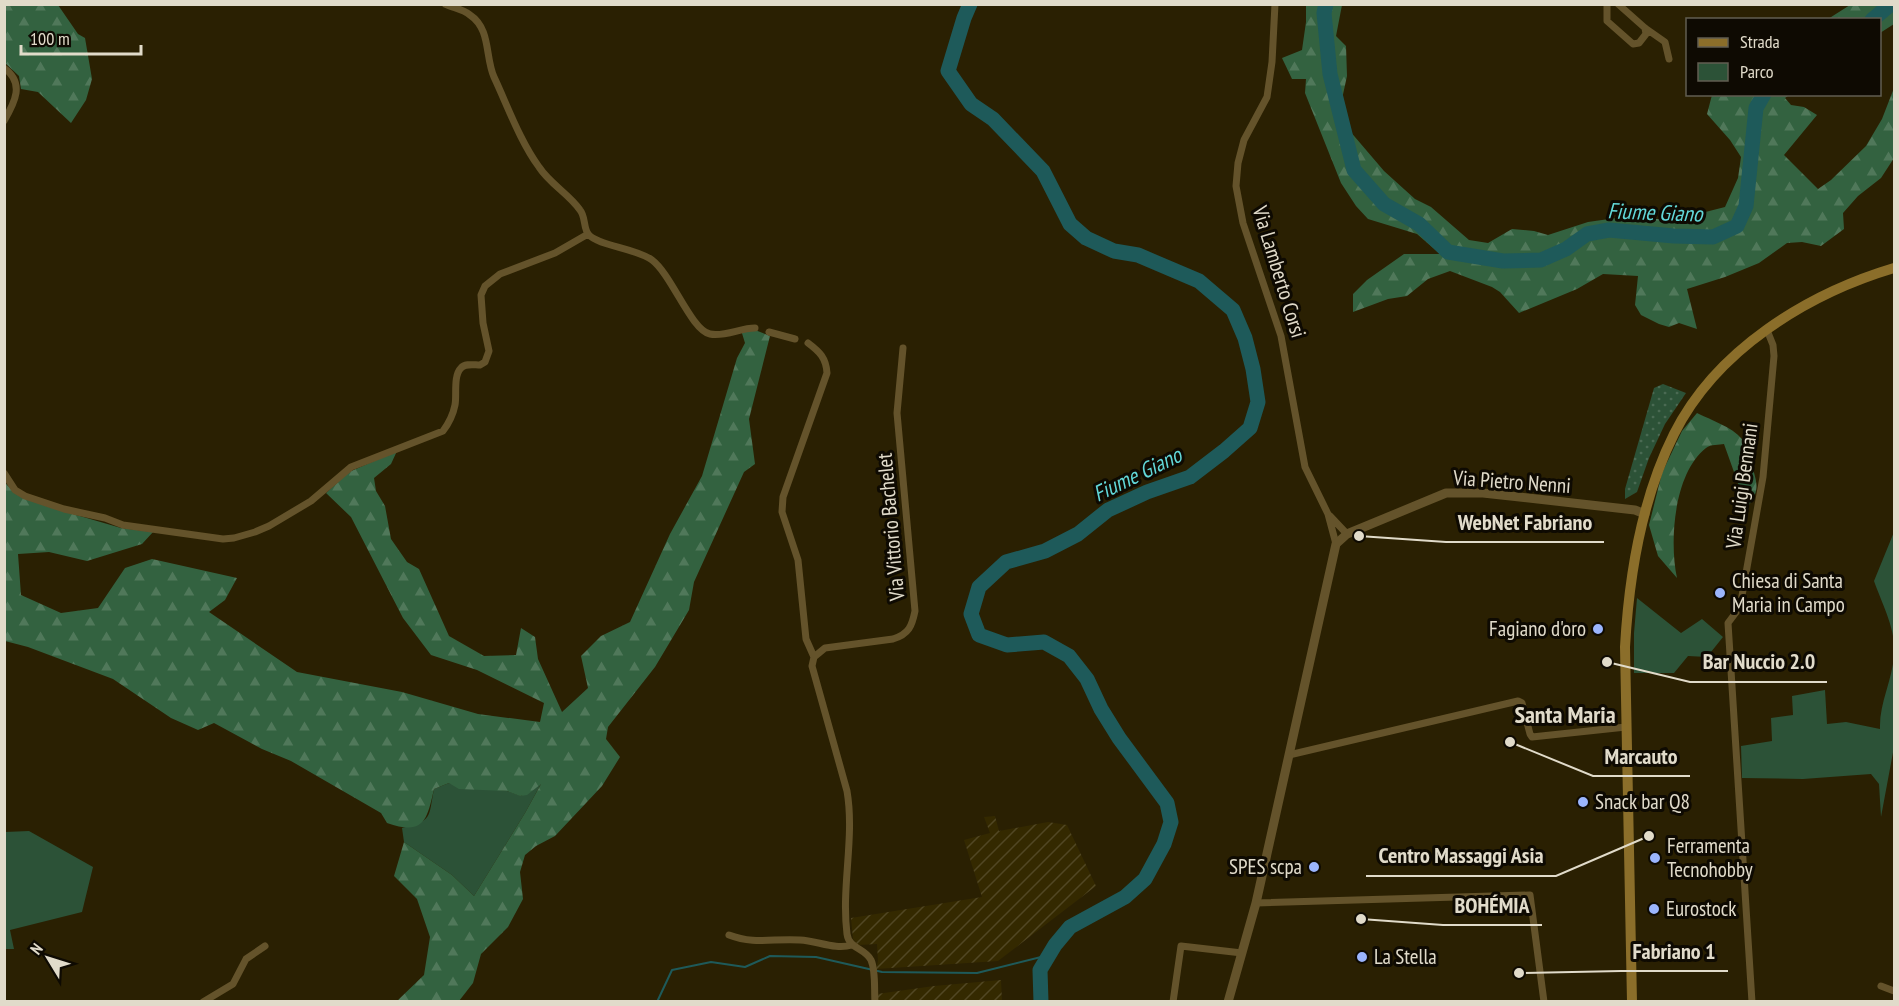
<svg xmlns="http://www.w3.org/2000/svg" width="1899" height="1006" viewBox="0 0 1899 1006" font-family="'PT Sans Narrow',sans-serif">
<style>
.industrial{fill:url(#industrial-furrows)}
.green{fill:#2c5237}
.forest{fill:url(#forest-firs)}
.garden{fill:url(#garden-dots)}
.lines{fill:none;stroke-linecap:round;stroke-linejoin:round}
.stream{stroke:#1e5a5a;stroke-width:2}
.river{stroke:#1e5a5a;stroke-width:15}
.minor{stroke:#64532b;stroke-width:7}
.tertiary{stroke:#64532b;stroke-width:9}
.secondary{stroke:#8b6e2a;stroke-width:10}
.poi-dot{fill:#9bb5fd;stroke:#0e0a02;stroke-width:2}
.labels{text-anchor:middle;stroke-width:6;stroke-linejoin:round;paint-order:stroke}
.street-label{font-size:21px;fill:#e1dbca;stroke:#0e0a02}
.poi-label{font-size:21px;fill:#e1dbca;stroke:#0e0a02;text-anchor:start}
.water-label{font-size:22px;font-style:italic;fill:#62d8d9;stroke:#0e0a02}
.quarter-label{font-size:24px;font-weight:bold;fill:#e1dbca;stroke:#0e0a02}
.leader{fill:none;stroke:#e1dbca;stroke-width:2}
.callout-dot{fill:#e1dbca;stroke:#0e0a02;stroke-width:2}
.callout-label{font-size:22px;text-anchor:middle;font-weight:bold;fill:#e1dbca;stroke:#0e0a02;stroke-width:6;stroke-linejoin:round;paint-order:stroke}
</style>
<defs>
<pattern id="industrial-furrows" width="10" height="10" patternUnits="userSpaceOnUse" patternTransform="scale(1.5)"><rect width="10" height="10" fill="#342900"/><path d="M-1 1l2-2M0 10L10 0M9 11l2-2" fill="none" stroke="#514724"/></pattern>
<pattern id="forest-firs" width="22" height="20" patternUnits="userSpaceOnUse" patternTransform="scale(1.5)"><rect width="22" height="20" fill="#336240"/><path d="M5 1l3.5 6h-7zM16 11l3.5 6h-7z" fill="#50785a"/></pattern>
<pattern id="garden-dots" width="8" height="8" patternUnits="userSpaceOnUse" patternTransform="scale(1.5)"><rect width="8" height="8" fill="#2c5237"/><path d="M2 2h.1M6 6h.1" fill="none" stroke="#4a6a53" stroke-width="1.8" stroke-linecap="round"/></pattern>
</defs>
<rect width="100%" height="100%" fill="#2a2002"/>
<path class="industrial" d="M995,816L999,831L1048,822L1067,825L1096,886L998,961L876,969L878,961L877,944L858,945L853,939L851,918L982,897L964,840L990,833L984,817Z
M1001,980L1002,1001H878L877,994L934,986Z"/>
<path class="green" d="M1894,532V747L1881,817L1879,784L1871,774L1803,779L1742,778L1741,746L1772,741L1771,718L1793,715L1792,696L1825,690L1827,724L1846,722L1880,729C1879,704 1892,681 1894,656C1897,631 1882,604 1874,581Z
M1637,598L1681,633L1702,619L1723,637L1707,657L1688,656L1674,673H1634V633Z
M542,782L525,813L474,896L452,875L404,842L402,828C433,820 428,819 434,789L449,783L507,791L521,796Z
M29,831L93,867L82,912L10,930L14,949H5V832Z"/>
<path class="forest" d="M4,5H58L78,34L85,38L92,79L86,100L71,123L38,92L21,89L19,76L5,63Z
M1306,5H1342L1336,36L1346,46L1347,76L1342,99L1349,130L1384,171L1415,199L1431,207L1469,240L1488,243L1512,229L1534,231L1548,235L1588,222L1623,217L1674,220L1725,207L1738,178L1741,157L1730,140L1707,114L1712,95H1789L1785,98L1791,105L1804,107L1817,115L1784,155L1818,189L1831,180L1866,146L1882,119L1894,88V158L1881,178L1858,196L1843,213L1844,229L1821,246L1802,242L1787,243L1759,263L1725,277L1687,289L1697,329L1679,323L1669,327L1659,324L1641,315L1635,305L1638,276L1603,274L1577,289L1519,313L1500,292L1492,287L1450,271L1428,279L1407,296L1388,299L1353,312V294L1367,280L1404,254H1440L1417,234L1368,219L1356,206L1341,183L1305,93L1306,79H1292L1282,58L1302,50L1306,22Z
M1850,5H1894V24L1880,33V20L1828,19Z
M741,330H755L770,336L749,419L755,464L744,472L694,582L689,610L655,667L608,727L606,739L620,757L602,786L555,836L536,846L525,855L520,872L523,899L508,927L481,954L473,983L459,1001H397L424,975L430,937L417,899L394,876L404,842L452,875L474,896L525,813L541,784L527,795L520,796L507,791L459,789L449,783L434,789C427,820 424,836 387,823L381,813L291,761L262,749L214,723L198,730L171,718L113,679L28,647L5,641L4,480L7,485L21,497L49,507L121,528L153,532L142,544L87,561L49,552L18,554L21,595L61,613L98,608L125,568L152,559L237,578L225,600L209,612L297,672L402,692L478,714L540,722L544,703L477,670L431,655L403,618L351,517L326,493L349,472L397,451L391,464L374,478L376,491L385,506L391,539L407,562L419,569L449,636L484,656L516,655L521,628L535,637L538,659L562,712L588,688L581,656L601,636L630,622L670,534L702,476L737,358L745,343Z
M1697,413C1711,420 1732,427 1742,439C1747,445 1749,453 1751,461C1755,480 1762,487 1749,505L1739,486L1724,444C1719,445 1711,444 1706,448C1674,473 1669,541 1677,578L1658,556L1649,525L1662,473L1682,431Z"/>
<path class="garden" d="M1663,384L1686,393L1665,424L1649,458L1637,492L1625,499V489L1654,388Z"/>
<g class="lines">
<path class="stream" d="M657,1002L672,970L711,962L745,967L770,956L816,957L882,972L977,973L1049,955"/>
<path class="river" d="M970,4L964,18L948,71L971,104L993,119L1043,171L1070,224L1086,238L1114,251L1138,255L1199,281L1233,310L1245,338L1253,369L1258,402L1250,428L1224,451L1190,477L1147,492L1108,510L1078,534L1045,551L1006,562L979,587L971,614L979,635L1007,645L1044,642L1069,656L1087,679L1101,709L1119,738L1167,803L1171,822L1164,844L1145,879L1125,897L1070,927L1055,945L1040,970L1041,1002
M1326,4L1324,13L1330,74L1354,170L1384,204L1419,224L1448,252L1503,261L1541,260L1566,249L1587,234L1609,230L1674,236L1713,237L1737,226L1746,206L1756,108L1764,94
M1872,20L1891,4"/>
<path class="minor" d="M445,4C453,8 463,9 470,15C491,29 485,57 494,77C508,107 520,141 539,167C550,184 569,194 580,210C586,217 583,229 589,235C599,246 636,248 652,260C672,275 691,330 710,334C725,337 740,328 755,328
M1275,4L1272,62L1267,97L1244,140L1238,163L1236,186L1243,223L1281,336L1305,467L1328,514L1336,544
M1607,4V21L1633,44L1639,43L1646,34L1645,28
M1618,4L1645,28L1665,42L1669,59
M4,68C25,83 15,102 4,121
M769,332L795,339
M808,343C820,352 826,358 827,373L783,497L782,512L798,560L806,639L814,657
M4,473L15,490L25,496L64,509L105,518L123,525L223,539L234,538L255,532L269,526L311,501L351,467L443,431C449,423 453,415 455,405C457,395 453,376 461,368C465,363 474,365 480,365L485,362L489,351L483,323L481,295L485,286L500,274L555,253L588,234
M1330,516L1347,534
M1289,755L1518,701L1522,703L1530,734L1532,737L1626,727
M1256,903L1530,895L1544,1002
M729,935C755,945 774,938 800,940C818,941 835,950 852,945
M1881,986L1894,991
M203,1002L233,984L246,959L265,946
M875,1002C874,990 876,971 871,960C865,948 849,949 847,934C841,886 855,838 847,791L812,666L814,657L825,648L893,639C909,634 912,626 915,611L897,413L903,348
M1173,1002L1181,946L1242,953
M1752,1002L1728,623L1740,607L1763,477L1774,356L1773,345L1767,330"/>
<path class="tertiary" d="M1228,1002L1256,903L1336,544L1347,534L1446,493H1483L1635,510L1645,514"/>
<path class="secondary" d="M1632,1002L1625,647C1629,575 1641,500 1674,434C1716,350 1807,294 1894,268"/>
</g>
<g class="poi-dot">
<circle cx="1720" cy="593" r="6"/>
<circle cx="1598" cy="629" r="6"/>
<circle cx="1583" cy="802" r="6"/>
<circle cx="1655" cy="858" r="6"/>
<circle cx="1314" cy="867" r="6"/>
<circle cx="1654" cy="909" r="6"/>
<circle cx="1362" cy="957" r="6"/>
</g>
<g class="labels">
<g class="street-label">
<text transform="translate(1279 272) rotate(73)" y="7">Via Lamberto Corsi</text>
<text transform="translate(1512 482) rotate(4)" y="7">Via Pietro Nenni</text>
<text transform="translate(1742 486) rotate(-82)" y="7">Via Luigi Bennani</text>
<text transform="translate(891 527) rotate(-95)" y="7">Via Vittorio Bachelet</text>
</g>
<g class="poi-label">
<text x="1732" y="588">Chiesa di Santa<tspan x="1732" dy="24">Maria in Campo</tspan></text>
<text x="1586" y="636" text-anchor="end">Fagiano d'oro</text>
<text x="1595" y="809">Snack bar Q8</text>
<text x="1667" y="853">Ferramenta<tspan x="1667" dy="24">Tecnohobby</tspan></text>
<text x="1302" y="874" text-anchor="end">SPES scpa</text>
<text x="1666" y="916">Eurostock</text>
<text x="1374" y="964">La Stella</text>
</g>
<g class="water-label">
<text transform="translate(1655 212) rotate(2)" y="8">Fiume Giano</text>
<text transform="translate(1137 474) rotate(-26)" y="8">Fiume Giano</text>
</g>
<g class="quarter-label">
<text x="1565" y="723">Santa Maria</text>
</g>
</g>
<path class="leader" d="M1359 536L1446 542H1604M1607 662L1690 682H1827M1510 742L1593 776H1690M1649 836L1556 876H1366M1361 919L1443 925H1542M1519 973L1621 971H1728"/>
<g class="callout-dot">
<circle cx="1359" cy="536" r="6"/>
<circle cx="1607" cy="662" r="6"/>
<circle cx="1510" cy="742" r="6"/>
<circle cx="1649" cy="836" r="6"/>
<circle cx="1361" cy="919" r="6"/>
<circle cx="1519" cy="973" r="6"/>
</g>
<g class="callout-label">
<text x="1525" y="530">WebNet Fabriano</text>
<text x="1759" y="669">Bar Nuccio 2.0</text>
<text x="1641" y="764">Marcauto</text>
<text x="1461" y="863">Centro Massaggi Asia</text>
<text x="1492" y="913">BOHÉMIA</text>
<text x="1674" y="959">Fabriano 1</text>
</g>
<rect width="1899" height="1006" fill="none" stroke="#e1dbca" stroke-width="12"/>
<rect x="1686" y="18" width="195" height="78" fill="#0e0a02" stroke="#625e52" stroke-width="1.5"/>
<rect x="1698" y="38" width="30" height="9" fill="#8b6e2a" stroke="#625e52" stroke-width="1.5"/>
<text x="1740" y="48" font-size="18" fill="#e1dbca">Strada</text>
<rect x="1698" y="63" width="30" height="18" fill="#2c5237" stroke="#625e52" stroke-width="1.5"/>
<text x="1740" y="78" font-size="18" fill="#e1dbca">Parco</text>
<g transform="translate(48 958) rotate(308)" stroke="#0e0a02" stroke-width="4.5" paint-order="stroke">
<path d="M0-4.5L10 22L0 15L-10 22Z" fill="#e1dbca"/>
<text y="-9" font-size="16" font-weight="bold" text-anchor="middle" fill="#e1dbca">N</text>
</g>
<path d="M21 45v9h120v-9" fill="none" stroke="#e1dbca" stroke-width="3"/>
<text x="30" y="45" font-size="18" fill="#e1dbca" stroke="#0e0a02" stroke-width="4.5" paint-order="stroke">100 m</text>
</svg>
